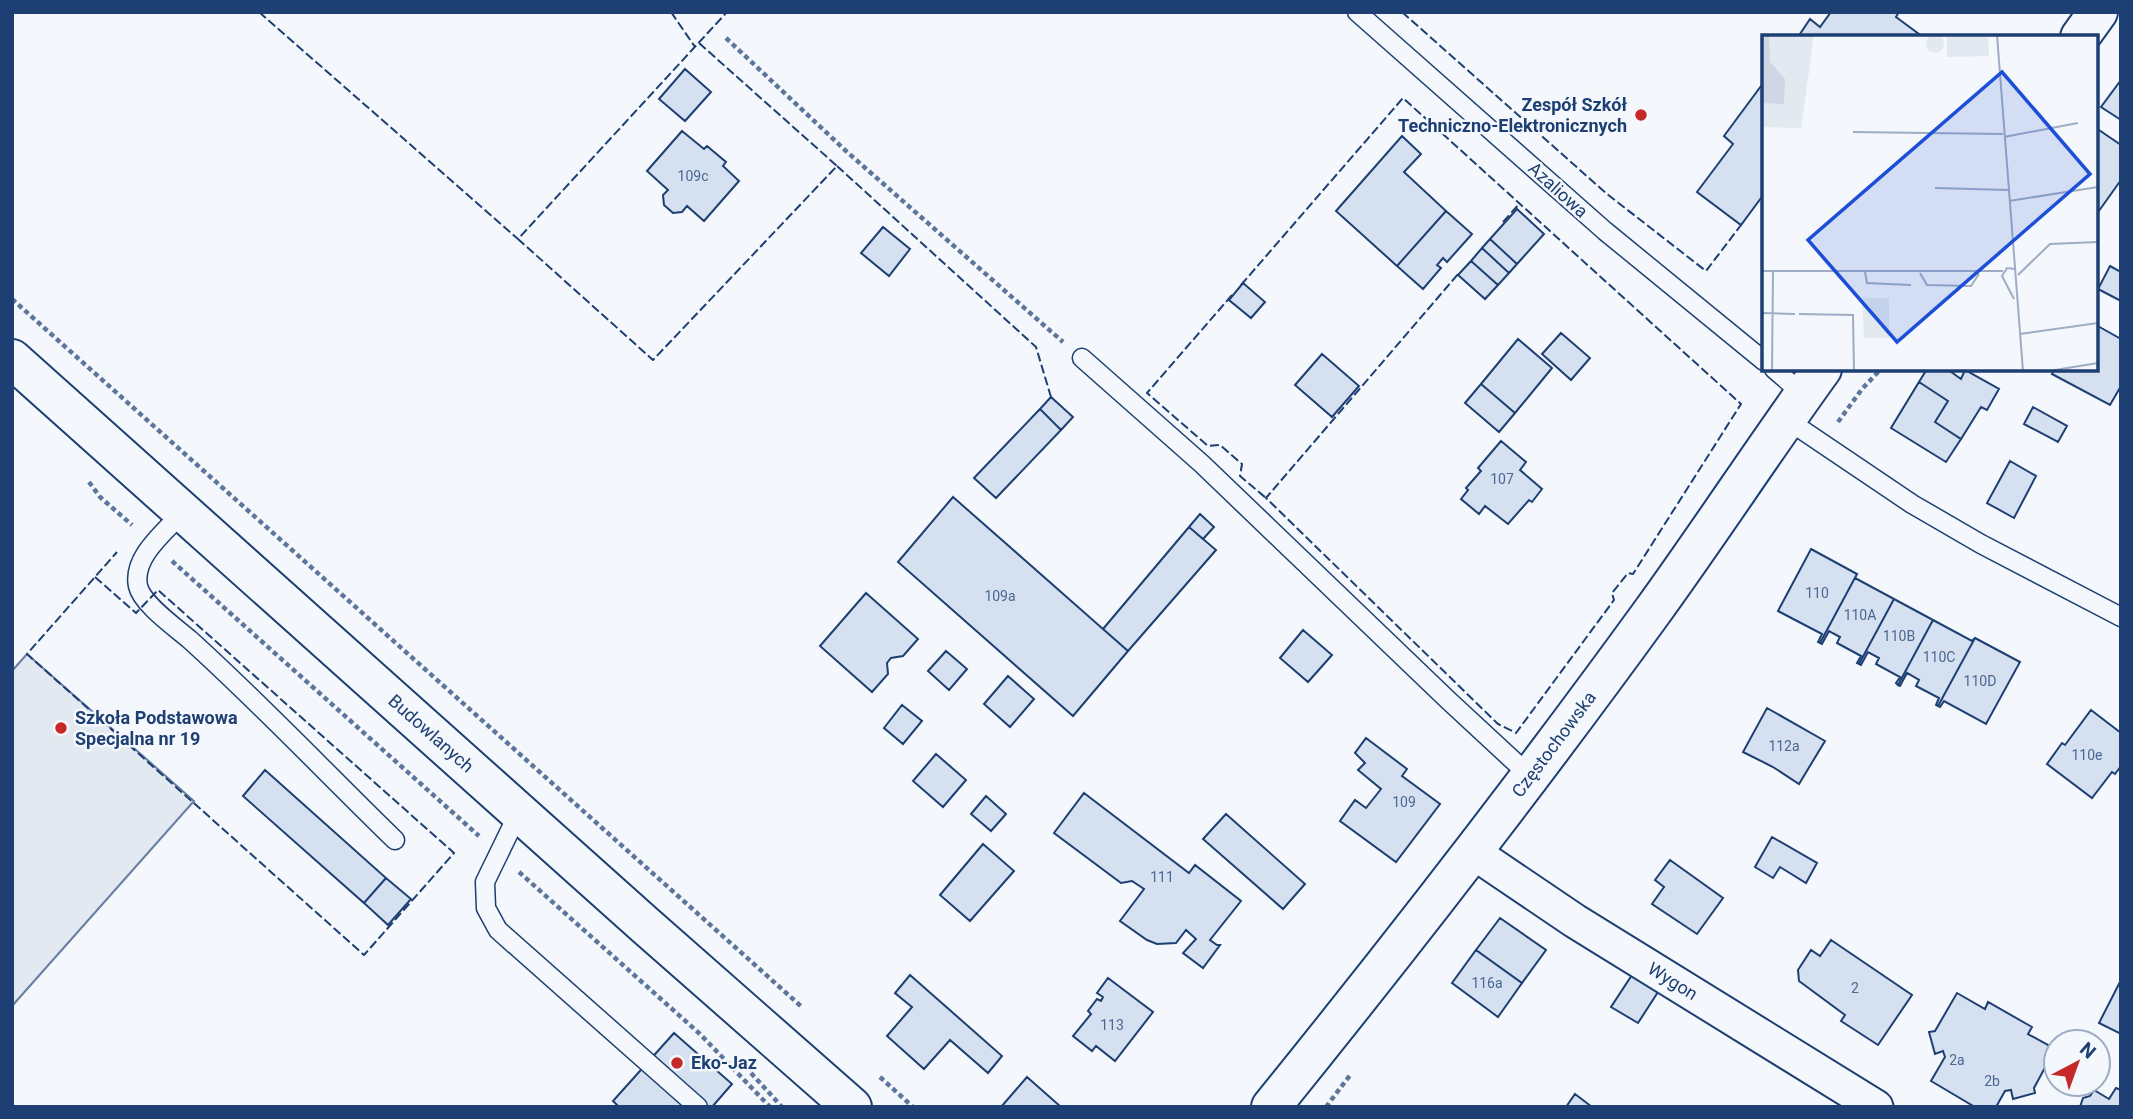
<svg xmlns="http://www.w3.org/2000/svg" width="2133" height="1119" viewBox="0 0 2133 1119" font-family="Roboto,sans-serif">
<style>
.pitch{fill:#e3e9f0;stroke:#687fa3;stroke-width:2}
.building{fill:#d5e0f0;stroke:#1d3f73;stroke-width:2}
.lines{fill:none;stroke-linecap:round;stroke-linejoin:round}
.lane-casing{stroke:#1d3f73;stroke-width:21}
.street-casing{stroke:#1d3f73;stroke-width:37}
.secondary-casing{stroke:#1d3f73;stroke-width:42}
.path{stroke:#5e769c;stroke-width:4.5;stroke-dasharray:5 3.5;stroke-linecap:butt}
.lane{stroke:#f4f7fb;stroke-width:18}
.street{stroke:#f4f7fb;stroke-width:33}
.secondary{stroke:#f4f7fb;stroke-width:38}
.fence{stroke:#1d3f73;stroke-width:2;stroke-dasharray:9 3.5;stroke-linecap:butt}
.poi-dot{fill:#c62828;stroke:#f4f7fb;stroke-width:2.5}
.labels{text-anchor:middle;stroke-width:5;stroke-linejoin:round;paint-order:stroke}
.number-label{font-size:14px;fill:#4b6792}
.poi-label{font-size:18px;font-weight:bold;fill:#1d3f73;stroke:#f4f7fb;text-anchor:start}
.street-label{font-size:18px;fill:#1d3f73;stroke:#f4f7fb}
.inset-road{fill:none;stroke:#9eadc5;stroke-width:2}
.view{fill:#1d4ed8;fill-opacity:0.15;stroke:#1d4ed8;stroke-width:3.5}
.inset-edge{fill:none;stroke:#1d3f73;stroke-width:3.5}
</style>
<rect width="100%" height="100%" fill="#f4f7fb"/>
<path class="pitch" d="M27,654L194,801L12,1006V671Z"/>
<path class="building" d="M1831,12H1899L1896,17L1923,37H1798L1810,19L1820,27Z
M685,69L711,92L685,121L659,99Z
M2121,80V120L2101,107Z
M1764,82V194L1741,225L1697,192L1733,144L1724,136Z
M2096,128L2121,145V180L2096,215Z
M682,131L704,149L707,146L726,162L723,166L739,181L704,221L687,206L682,212L673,213L664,205L663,195L668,190L647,171Z
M1402,136L1421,154L1404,172L1446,211L1397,266L1336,211Z
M1517,209L1544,234L1517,264L1490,239Z
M1446,211L1472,234L1447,262L1443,258L1437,265L1441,268L1423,289L1397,266Z
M883,227L910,249L889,276L861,253Z
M1490,239L1517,264L1509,273L1482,248Z
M1482,248L1509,273L1498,285L1471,261Z
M1471,261L1498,285L1485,299L1458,275Z
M2110,266L2121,272V301L2098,289Z
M1243,283L1265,302L1251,318L1229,300Z
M2096,325L2121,339V386L2110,405L2052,374L2055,369H2096Z
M1561,333L1590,358L1571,380L1542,354Z
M1518,339L1552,368L1515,413L1481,384Z
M1322,354L1359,386L1332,417L1295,385Z
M1927,369H1947L1961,379L1965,370L1999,389L1987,410L1981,407L1961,439L1935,422L1948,401L1919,382Z
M1919,382L1948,401L1935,422L1961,439L1946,462L1891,428Z
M1481,384L1515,413L1499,432L1465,403Z
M1051,397L1073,417L1061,430L1040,409Z
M2033,407L2067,426L2058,442L2024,424Z
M1040,409L1061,430L996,498L974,478Z
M1501,441L1526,462L1520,470L1542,489L1532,502L1529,500L1508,524L1485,506L1479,514L1461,499L1468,490L1466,488L1481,471L1478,468Z
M2010,461L2036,476L2014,518L1987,503Z
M953,497L1128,651L1073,716L898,562Z
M1200,514L1214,527L1203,539L1189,527Z
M1189,527L1216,550L1128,651L1103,629Z
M1811,549L1857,574L1820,643L1818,642L1822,634L1778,611Z
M1857,574L1855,578L1894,599L1859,664L1857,663L1861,656L1837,643L1840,637L1829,631L1822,644L1820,643Z
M866,593L918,639L903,656L891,658L887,663L888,674L872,692L820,646Z
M1894,599L1933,620L1898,685L1896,683L1900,677L1876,664L1879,658L1868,652L1861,665L1859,664Z
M1933,620L1972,641L1975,638L1938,706L1936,705L1939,698L1916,686L1919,680L1907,673L1900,686L1898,685Z
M1303,630L1332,655L1308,682L1280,658Z
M1975,638L2020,662L1986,724L1944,701L1940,707L1938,706Z
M946,651L967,669L949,690L928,671Z
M1008,676L1034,699L1010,727L984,704Z
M902,705L922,721L903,744L884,728Z
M1767,708L1825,741L1799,784L1773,767L1743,752Z
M2091,710L2121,733V766L2115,774L2112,772L2092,798L2047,764L2062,743L2065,745Z
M1366,738L1407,769L1402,776L1440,804L1396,862L1340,821L1355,800L1366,808L1381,789L1358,770L1365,763L1355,753Z
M936,754L966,780L943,807L913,781Z
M265,770L386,878L364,903L243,796Z
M1084,793L1189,873L1195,865L1241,901L1210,940L1217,945H1220L1203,968L1183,953L1196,939L1186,930L1176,943L1157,944L1147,940L1120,921L1144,889L1132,881L1121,883L1054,833Z
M986,796L1006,814L991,831L971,814Z
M1226,814L1305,884L1283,909L1203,839Z
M1772,837L1817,863L1806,883L1780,867L1773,878L1755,867Z
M983,844L1014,871L970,921L940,895Z
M1670,860L1723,898L1697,934L1652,904L1664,887L1655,880Z
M386,878L411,899L388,925L364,903Z
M1500,918L1546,950L1522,983L1476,950Z
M1831,940L1912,995L1878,1045L1841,1021L1845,1015L1799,981L1798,970L1811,950L1820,956Z
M1476,950L1522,983L1498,1017L1452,983Z
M910,975L1002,1056L988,1073L950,1040L924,1069L887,1036L912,1007L895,993Z
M1632,975L1658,992L1638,1023L1611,1007Z
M1108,978L1153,1012L1115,1061L1096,1046L1092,1051L1073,1036L1091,1014L1088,1011L1097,999L1101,1001L1103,997L1097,993Z
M2121,980V1034L2099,1023Z
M1957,993L1985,1009L1988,1002L2032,1027L2028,1034L2055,1049L2034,1088L2035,1093L2013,1099L2011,1090L2005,1091L1996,1107H1975L1931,1081L1945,1057L1943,1051L1935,1054L1929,1032L1935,1031Z
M674,1033L732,1084L712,1107H619L613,1101Z
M1027,1077L1061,1107H1001Z
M2116,1088L2121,1090V1107H2080L2083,1098L2090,1096L2094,1090L2109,1099Z
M1575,1094L1592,1107H1566Z"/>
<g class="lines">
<defs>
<path id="lane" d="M1357,12L1605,231L1764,361
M1082,358L1202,464L1448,700L1530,776
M1774,369L1804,395
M1786,419L1912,504L1981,544L2121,617
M183,512C165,532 132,557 138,586C142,604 175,627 189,639C260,703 326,773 395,840
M519,812L485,882L486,908L498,930L698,1107"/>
<g id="street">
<path id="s1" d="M1473,852L1575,921L1876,1107"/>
</g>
<g id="secondary">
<path d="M2080,37L2098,12"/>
<path id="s2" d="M12,359L645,925L852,1107"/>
<path id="s3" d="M1271,1107C1402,945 1530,780 1652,612C1710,532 1764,449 1822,369"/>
</g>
</defs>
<use href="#lane" class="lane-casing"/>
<use href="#street" class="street-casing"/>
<use href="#secondary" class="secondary-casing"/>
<path class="path" d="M726,38L846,151L1063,342
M12,299L803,1008
M1838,422L1862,389L1881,369
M89,482L100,497L132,525
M172,561L479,836
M519,872L700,1034L770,1107
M751,1073L782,1107
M880,1077L913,1107
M1326,1107L1351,1074"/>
<use href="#lane" class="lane"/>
<use href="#street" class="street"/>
<use href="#secondary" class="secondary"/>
<path class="fence" d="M259,12L518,239
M671,12L695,47
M1402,12L1607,194L1706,271L1741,225
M699,43L837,166L653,360L518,239L727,12
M837,166L1036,347L1051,397
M1503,222L1520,203
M1241,285L1403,98L1741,404L1633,574L1628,573L1612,593L1614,600L1516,733L1498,724L1266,498L1459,273
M1232,295L1147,393L1208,446L1220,445L1242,464L1240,476L1266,498
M95,577L136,613L158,590L454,853L364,955L27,654L117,552"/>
</g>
<g class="poi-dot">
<circle cx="1641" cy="115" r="7"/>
<circle cx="61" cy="728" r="7"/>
<circle cx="677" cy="1063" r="7"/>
</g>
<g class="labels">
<g class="number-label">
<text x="693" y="181">109c</text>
<text x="1502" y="484">107</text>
<text x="1817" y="598">110</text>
<text x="1000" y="601">109a</text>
<text x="1860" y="620">110A</text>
<text x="1899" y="641">110B</text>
<text x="1939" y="662">110C</text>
<text x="1980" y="686">110D</text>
<text x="1784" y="751">112a</text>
<text x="2087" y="760">110e</text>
<text x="1404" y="807">109</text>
<text x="1162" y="882">111</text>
<text x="1487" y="988">116a</text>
<text x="1855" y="993">2</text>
<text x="1112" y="1030">113</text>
<text x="1957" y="1065">2a</text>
<text x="1992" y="1086">2b</text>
</g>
<g class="poi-label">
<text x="1627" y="111" text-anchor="end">Zespół Szkół<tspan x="1627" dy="21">Techniczno-Elektronicznych</tspan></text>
<text x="75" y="724">Szkoła Podstawowa<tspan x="75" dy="21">Specjalna nr 19</tspan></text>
<text x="691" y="1069">Eko-Jaz</text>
</g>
<g class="street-label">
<text transform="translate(1558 190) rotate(42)" y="6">Azaliowa</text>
<text dy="6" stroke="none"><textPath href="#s2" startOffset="562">Budowlanych</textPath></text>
<text dy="6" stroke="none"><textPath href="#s3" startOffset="460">Częstochowska</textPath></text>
<text dy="6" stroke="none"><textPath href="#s1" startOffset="238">Wygon</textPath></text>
</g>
</g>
<g transform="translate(1762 35)">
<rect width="336" height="336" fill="#f4f7fb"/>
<path d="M0,0H52L39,93L0,92Z" fill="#e3e9f0"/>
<path d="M164 9a9 9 0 1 1 18 0a9 9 0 1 1-18 0ZM226,1L227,21L185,22V2ZM100,263H127V303H102Z" fill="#e3e9f0"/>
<path d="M0,0H7L8,27L23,44L22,69L0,68Z" fill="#cfd7e4"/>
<path class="inset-road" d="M235,0L261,336M91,97L241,99M242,102L316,88M173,153L247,155M247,166L336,152M0,236H241M103,237L105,248L149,250M158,238L165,250L209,251L217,239M256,240L288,209L336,207M252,264L240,241L245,233L253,234M0,278L33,279M37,279L91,280L92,336M258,299L336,288M10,336L11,236M287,336L336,328"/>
<path class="view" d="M240,37L328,139L135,307L46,205Z"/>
<rect width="336" height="336" class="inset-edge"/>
</g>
<rect width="2133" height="1119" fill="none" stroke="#1d3f73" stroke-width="28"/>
<g transform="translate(2077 1063) rotate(41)"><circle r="33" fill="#f4f7fb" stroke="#9eadc5" stroke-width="2"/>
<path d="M0-5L12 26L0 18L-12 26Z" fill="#c62828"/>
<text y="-10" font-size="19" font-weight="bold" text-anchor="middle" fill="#1d3f73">N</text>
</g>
</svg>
